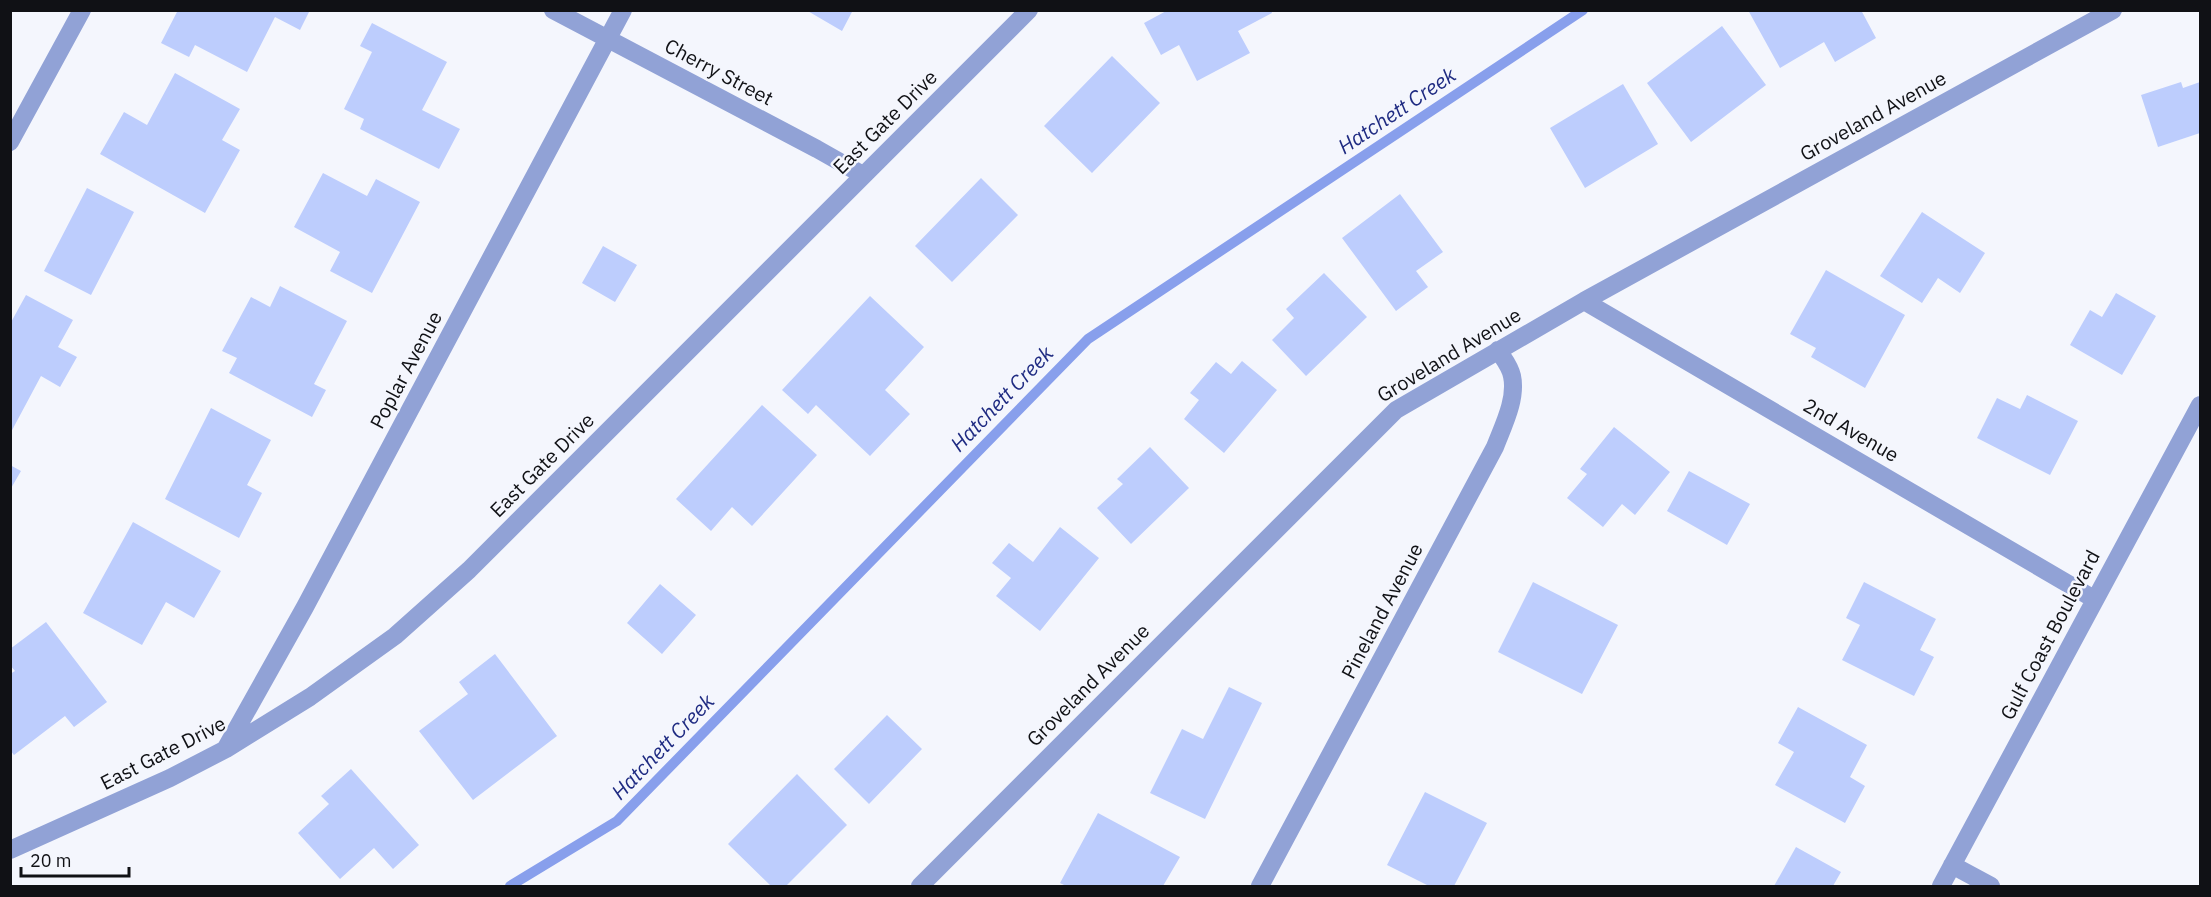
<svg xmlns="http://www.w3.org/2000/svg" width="2211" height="897" viewBox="0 0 2211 897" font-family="'IBM Plex Sans',sans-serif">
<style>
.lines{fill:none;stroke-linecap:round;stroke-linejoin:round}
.stream{stroke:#889fec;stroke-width:10}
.building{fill:#bdcdfd}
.street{stroke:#91a2d6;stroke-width:18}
.labels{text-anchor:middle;stroke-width:5;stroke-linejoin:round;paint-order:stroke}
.street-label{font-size:20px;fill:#101115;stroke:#f4f6fd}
.water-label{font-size:21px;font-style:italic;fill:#1f2b82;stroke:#f4f6fd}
</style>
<rect width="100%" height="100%" fill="#f4f6fd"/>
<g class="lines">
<path class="stream" d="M510,886L617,821L1088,339L1583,10"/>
</g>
<path class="building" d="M178,10H310L300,30L275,17L247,72L195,45L189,57L161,43Z
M806,10H853L842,31Z
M1168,10H1271L1272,13L1238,31L1250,53L1197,81L1179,45L1161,55L1144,23Z
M1748,10H1861L1876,38L1835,62L1824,42L1780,68Z
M372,23L447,62L422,110L460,129L439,169L360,129L364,119L344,109L372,52L360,46Z
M1722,26L1766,85L1691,142L1647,83Z
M1112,56L1160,103L1092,173L1044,126Z
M175,73L240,109L222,140L240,150L205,213L100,154L124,112L147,125Z
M2181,82L2183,88L2200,82V133L2158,147L2141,95Z
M1623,84L1658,144L1585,188L1550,128Z
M323,173L367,196L376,179L420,202L372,293L330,271L340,252L294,227Z
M981,178L1018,215L952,282L915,246Z
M87,188L134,212L91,295L44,271Z
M1400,194L1443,252L1416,271L1428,287L1396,311L1342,238Z
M1922,212L1985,253L1960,293L1938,278L1922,303L1880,276Z
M603,246L637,265L615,302L582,283Z
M1826,270L1905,315L1865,388L1811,357L1816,348L1790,334Z
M1324,273L1367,317L1306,376L1272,340L1294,318L1286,309Z
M280,286L347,321L314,384L326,390L312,417L229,373L237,358L222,351L251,297L270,307Z
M2116,293L2156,316L2122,375L2070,345L2090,310L2102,317Z
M26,295L73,320L58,347L77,357L60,387L41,376L10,434V324Z
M870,296L924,347L885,390L910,414L870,456L816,405L808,414L782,390Z
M1242,361L1277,390L1224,453L1184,419L1199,400L1190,393L1216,362L1231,374Z
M2027,395L2078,421L2050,475L1977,438L1997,398L2020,409Z
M762,405L817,455L752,526L732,507L711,531L676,499Z
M211,408L271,440L247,485L262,493L239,538L165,499Z
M1614,427L1670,472L1635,515L1622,504L1603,527L1567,498L1587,474L1580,469Z
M1150,447L1189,488L1131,544L1097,508L1123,484L1117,479Z
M10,465L21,471L10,490Z
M1689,471L1750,504L1727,545L1667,511Z
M133,522L221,571L194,618L166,602L142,645L83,613Z
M1060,527L1099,558L1040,631L996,596L1011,578L992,563L1009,543L1033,562Z
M1533,582L1618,625L1582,694L1498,652Z
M1864,582L1936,619L1920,650L1934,657L1914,696L1842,660L1860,625L1846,618Z
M660,584L696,615L662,654L627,623Z
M46,622L107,702L74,727L65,716L14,755L10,750V674L15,671L10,665V649Z
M495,654L557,736L473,800L419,731L468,694L459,682Z
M1229,687L1262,703L1205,819L1150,793L1182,729L1203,739Z
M1798,707L1867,745L1850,777L1865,786L1845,823L1775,785L1794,752L1778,743Z
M887,715L922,749L869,804L834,769Z
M351,769L419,845L393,869L374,848L340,879L298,833L329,804L321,796Z
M797,774L847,825L786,886H771L728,844Z
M1425,792L1487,823L1454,886H1429L1387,865Z
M1098,813L1180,857L1163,886H1066L1060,883Z
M1796,847L1841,872L1833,886H1774Z"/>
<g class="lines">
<path class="street" d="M553,10L817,149L863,175
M10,142L82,10
M1584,301L2094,599
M226,748L305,607L623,10
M10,850L170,778L226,749L310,697L395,636L469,570L1029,10
M1952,865L1991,886
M920,886L1396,410L1584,301L2113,10
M1260,886L1495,447C1503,426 1517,399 1512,376C1510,366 1503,358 1498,350
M1941,886L2200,405"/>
</g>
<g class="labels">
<g class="street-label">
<text transform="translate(719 72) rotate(28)" y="7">Cherry Street</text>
<text transform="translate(1873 116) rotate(-29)" y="7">Groveland Avenue</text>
<text transform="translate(885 122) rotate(-45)" y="7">East Gate Drive</text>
<text transform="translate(1449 355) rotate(-31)" y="7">Groveland Avenue</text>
<text transform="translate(406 370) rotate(-62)" y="7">Poplar Avenue</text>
<text transform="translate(1851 430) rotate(30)" y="7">2nd Avenue</text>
<text transform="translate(542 465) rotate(-45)" y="7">East Gate Drive</text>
<text transform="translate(1382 611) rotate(-62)" y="7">Pineland Avenue</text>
<text transform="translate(2050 635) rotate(-62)" y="7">Gulf Coast Boulevard</text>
<text transform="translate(1088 685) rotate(-45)" y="7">Groveland Avenue</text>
<text transform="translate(163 753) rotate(-27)" y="7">East Gate Drive</text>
</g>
<g class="water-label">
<text transform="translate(1397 111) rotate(-34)" y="7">Hatchett Creek</text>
<text transform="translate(1002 399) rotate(-46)" y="7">Hatchett Creek</text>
<text transform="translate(663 747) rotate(-46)" y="7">Hatchett Creek</text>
</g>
</g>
<rect width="2211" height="897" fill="none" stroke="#101115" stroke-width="24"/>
<path d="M21 867v9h108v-9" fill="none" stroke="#101115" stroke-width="3"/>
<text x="30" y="867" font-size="18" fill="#101115" stroke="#f4f6fd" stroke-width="4.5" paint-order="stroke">20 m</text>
</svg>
